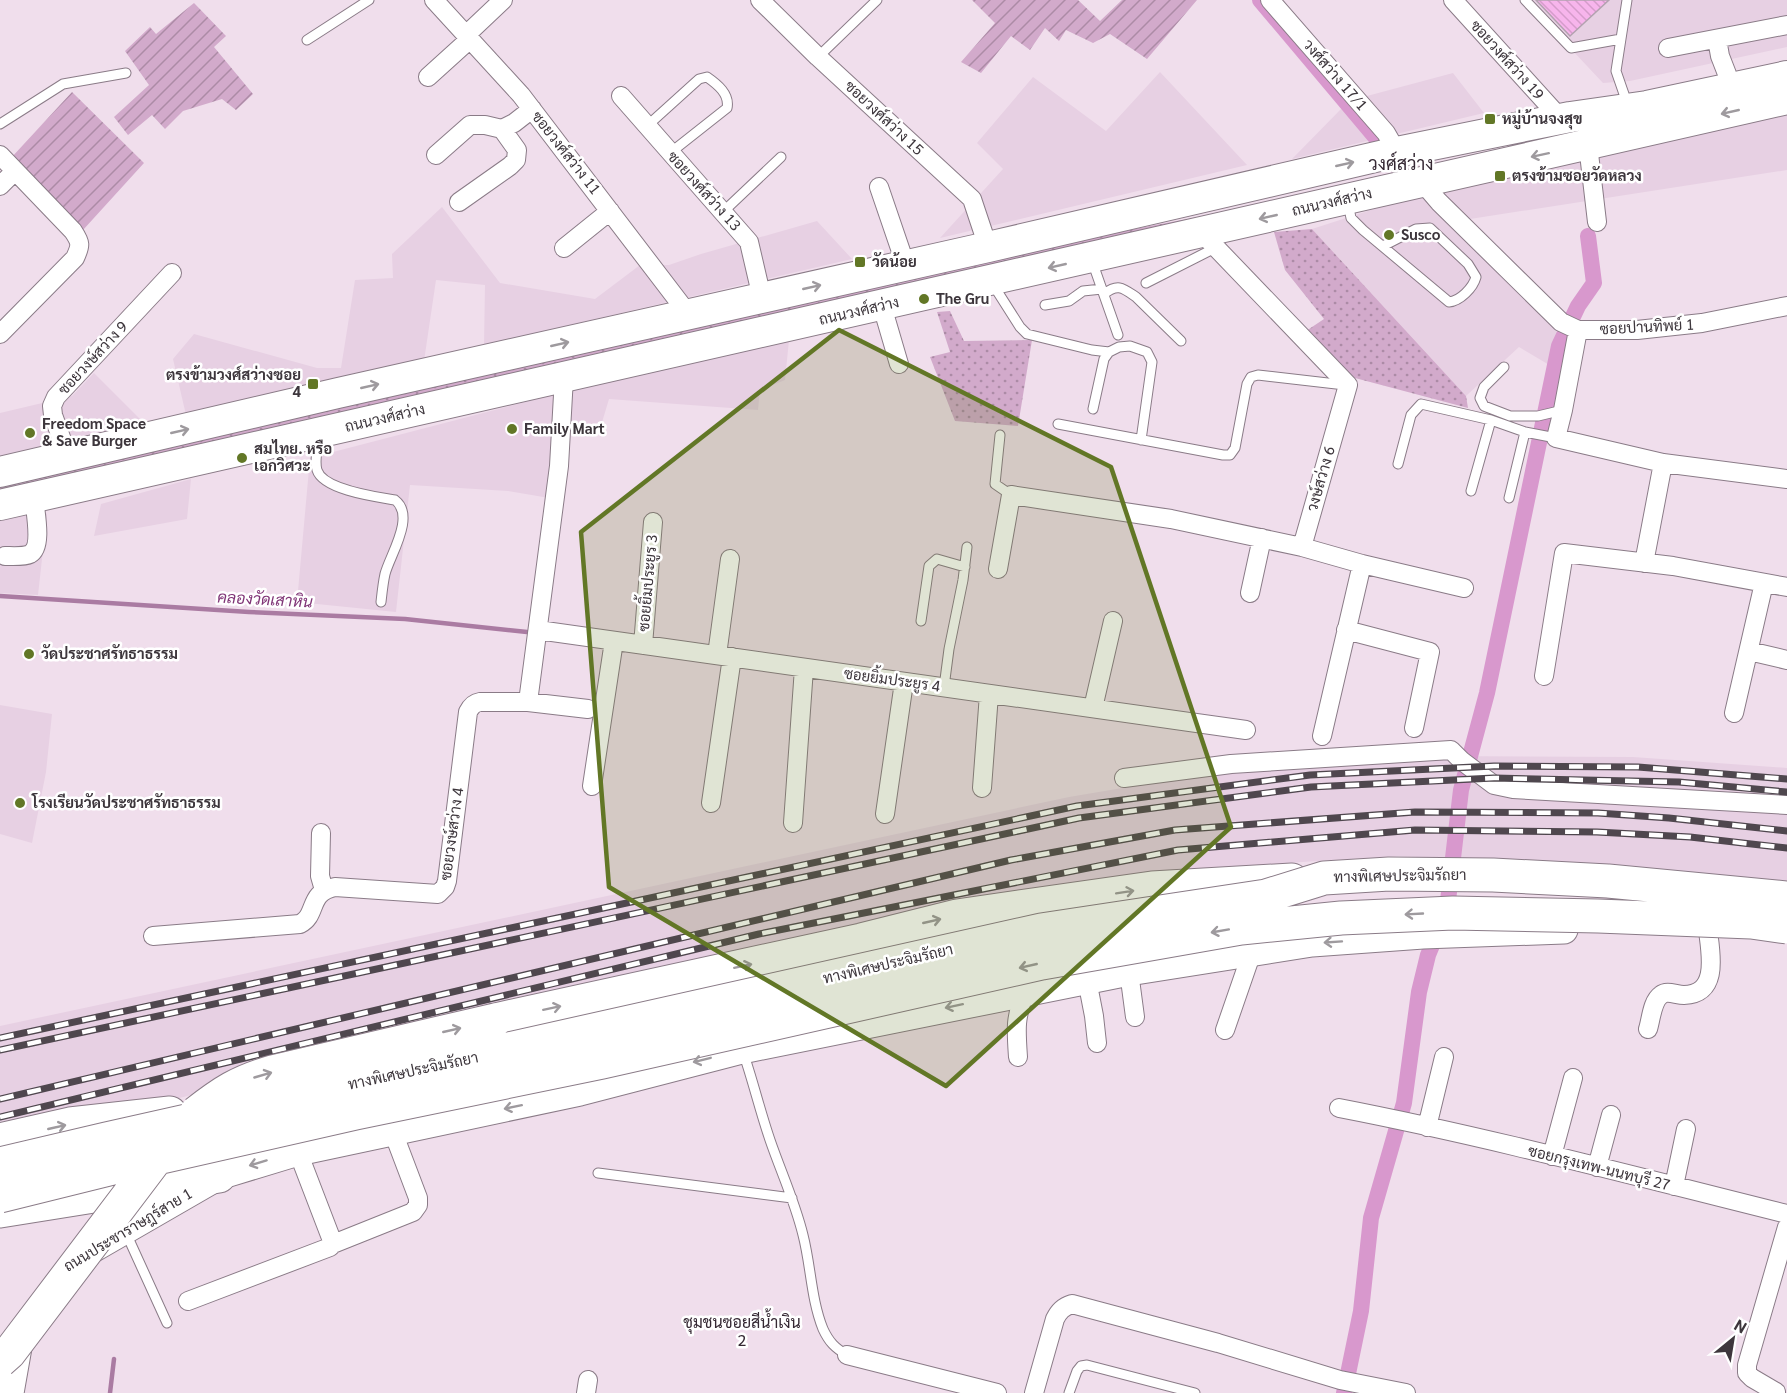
<svg xmlns="http://www.w3.org/2000/svg" width="1787" height="1393" viewBox="0 0 1787 1393" font-family="Georgia,Sarabun,serif">
<style>
.built{fill:#e7d0e3}
.grass{fill:url(#grass-dots)}
.garden{fill:url(#garden-furrows)}
.lines{fill:none;stroke-linecap:round;stroke-linejoin:round}
.stream{stroke:#aa7ba2;stroke-width:4.5}
.canal{stroke:#d898cd;stroke-width:16}
.building{fill:url(#building-back-hatch);stroke:#b3a2b0;stroke-width:1.5}
.lane-casing{stroke:#8a7b87;stroke-width:11}
.street-casing{stroke:#8a7b87;stroke-width:20}
.secondary-casing{stroke:#8a7b87;stroke-width:29}
.primary-casing{stroke:#8a7b87;stroke-width:32}
.highway-casing{stroke:#8a7b87;stroke-width:35}
.lane{stroke:#fff;stroke-width:9}
.street{stroke:#fff;stroke-width:18}
.secondary{stroke:#fff;stroke-width:27}
.primary{stroke:#fff;stroke-width:30}
.highway{stroke:#fff;stroke-width:33}
.rail-casing{stroke:#4f474e;stroke-width:7}
.rail{stroke:#fff;stroke-width:4.5;stroke-dasharray:14;stroke-linecap:butt}
.highway-bridge-casing{stroke:#8a7b87;stroke-width:35;stroke-linecap:butt}
.highway-bridge{stroke:#fff;stroke-width:33}
.oneway{stroke:#9e9a9e}
.marked{fill:#627726;fill-opacity:0.2;stroke:#627726;stroke-width:4.5;stroke-linejoin:round}
.poi-dot{fill:#627726;stroke:#fff;stroke-width:2}
.labels{text-anchor:middle;stroke-width:5;stroke-linejoin:round;paint-order:stroke}
.street-label{font-size:15px;fill:#3d363c;stroke:#fff}
.poi-label{font-size:15px;font-weight:bold;fill:#3d363c;stroke:#fff;text-anchor:start}
.water-label{font-size:16px;font-style:italic;fill:#803577;stroke:#fff}
.neighbourhood-label{font-size:16px;fill:#352833;stroke:#fff}
.quarter-label{font-size:18px;fill:#352833;stroke:#fff}
</style>
<defs>
<pattern id="grass-dots" width="8" height="8" patternUnits="userSpaceOnUse" patternTransform="scale(1.5)"><rect width="8" height="8" fill="#d2aacb"/><path d="M2 2h.1M6 6h.1" fill="none" stroke="#ac8ba6" stroke-width="1.8" stroke-linecap="round"/></pattern>
<pattern id="garden-furrows" width="10" height="10" patternUnits="userSpaceOnUse" patternTransform="scale(1.5)"><rect width="10" height="10" fill="#d2aacb"/><path d="M-1 1l2-2M0 10L10 0M9 11l2-2" fill="none" stroke="#ac8ba6"/></pattern>
<pattern id="building-back-hatch" width="6" height="6" patternUnits="userSpaceOnUse" patternTransform="scale(1.5)"><rect width="6" height="6" fill="#f7b5ec"/><path d="M-1 5l2 2M0 0l6 6M5-1l2 2" fill="none" stroke="#d59ccb"/></pattern>
</defs>
<rect width="100%" height="100%" fill="#f0deec"/>
<path class="built" d="M1525,0H1787V47L1630,81L1603,83Z
M1160,72L1247,165L940,238L1003,169L977,143L1033,77L1106,131Z
M1453,73L1484,113L1292,159L1341,109L1367,96Z
M1787,114V170L1470,219L1564,312L1581,315L1567,344L1561,372L1519,347L1466,396L1312,229L1402,200Z
M442,207L500,283L595,299L640,265H669L701,254L817,221L852,259L484,345L485,285L436,280L424,361L186,415L173,359L194,334L317,368H341L355,280L393,278L392,254Z
M789,340L785,380L760,390L758,410L609,399L600,429L566,424L561,500L508,491L410,485L396,612L297,602L310,458L599,383Z
M94,373L143,422L0,456V413L72,396Z
M191,479L187,519L94,536L101,504Z
M42,511L47,514L38,595L0,593V521Z
M0,705L52,714L46,772L32,843L0,834Z
M1440,756L1633,757L1787,768V883L1629,867L1398,856L1286,863L1014,900L690,970L0,1143V1026L1069,797L1229,770Z"/>
<path class="grass" d="M1412,168L1413,171L0,495V485L1108,234L1224,212Z
M1312,229L1466,396L1468,408L1355,378L1306,331L1324,319L1285,270L1274,232Z
M950,311L964,341L1032,340L1018,426L955,421L930,357L950,352L937,312Z"/>
<path class="garden" d="M972,0H1078L1100,21L1122,0H1197L1147,59L1110,34L1093,43L1066,30L1059,41L1045,28L1030,50L1011,36L981,73L961,62L995,23Z
M194,3L226,36L214,47L253,94L236,110L222,99L183,111L165,129L152,115L128,135L114,117L149,85L125,51L150,27L156,34Z
M72,92L144,163L83,230L11,158Z"/>
<g class="lines">
<path class="stream" d="M0,596L249,612L405,619L527,632
M110,1393L114,1359"/>
<path class="canal" d="M1260,0L1377,139
M1344,1393L1361,1311L1371,1218L1404,1103L1419,992L1428,955L1447,909L1461,790L1487,693L1559,346L1578,306L1594,283L1588,236"/>
</g>
<path class="building" d="M1536,0H1609L1570,36Z"/>
<g class="lines">
<defs>
<path id="lane" d="M1525,0L1571,48L1621,39
M307,40L369,0
M818,57L877,0
M1625,97L1616,71L1627,0
M0,124L63,84L126,73
M647,126L699,79L707,77C717,84 730,94 727,108L670,153
M1348,203L1351,218L1363,230L1449,302C1460,301 1473,288 1476,277L1468,264L1430,228L1416,229L1383,246
M724,211L781,157
M1092,261L1118,335
M992,283L1020,327L1027,334L1092,350L1109,352
M1146,283L1215,248
M1104,294C1118,283 1123,288 1136,297L1181,341
M1045,305L1069,301L1083,291L1102,289
M1504,367L1484,387L1480,398L1484,406L1510,416H1538L1563,410
M1093,409L1104,359L1109,352L1119,347L1130,346L1147,352L1152,362L1141,440
M1058,424L1223,455H1230L1235,448L1247,384L1251,377L1258,375L1345,385
M1000,435L995,484L1011,495
M319,437C318,447 314,460 317,470C323,490 377,497 395,500C416,516 390,555 385,574C383,583 382,593 381,602
M1398,464L1411,415L1421,404L1491,420L1525,432L1556,438
M1471,491L1491,420
M1509,498L1525,432
M921,621L929,566L937,559L965,567
M944,687L949,649L963,580L967,547
M743,1052C753,1081 760,1111 770,1140C781,1172 795,1202 803,1235C811,1266 811,1299 823,1329C829,1342 835,1348 847,1355
M598,1173L792,1198
M126,1233L167,1323
M1069,1393L1077,1371L1081,1366L1087,1365L1195,1393"/>
<path id="street" d="M434,0L521,95L689,315
M760,0L818,57L972,199L988,247
M1270,0L1386,133L1397,152
M1453,0L1561,119
M466,35L503,0
M1717,39L1720,56L1727,74
M1668,48L1787,25
M428,77L470,39
M621,96L749,242L762,298
M1588,145L1597,222
M0,155L73,231C81,243 81,245 75,258L0,334
M436,155L470,125H485L502,129L514,123L532,109
M1421,181L1439,202L1561,322L1578,330H1637L1702,323L1787,306
M0,186L14,172
M879,187L906,266
M459,202L510,166L516,160L517,150L502,129
M1201,232L1348,385L1302,547L1362,564L1322,736
M564,248L610,211
M882,306L899,364
M1578,330L1563,410L1556,438L1663,463L1787,479
M68,457L53,415L52,406L56,397L172,273
M5,556C12,556 24,557 30,554C43,547 35,511 34,498
M1644,563L1663,463
M1362,564L1464,588
M998,569L1011,495L1171,519L1302,547
M1250,593L1262,538
M538,630L1246,730
M1346,630L1430,652L1414,728
M643,645L653,522
M1749,651L1787,660
M717,655L730,559
M1544,676L1564,553L1673,566L1787,587
M528,702L559,466L564,377
M1093,708L1113,621
M1734,713L1764,583
M1124,778L1231,764L1451,750L1462,761L1494,785L1513,789L1787,805
M592,786L614,641
M982,788L989,694
M711,803L732,657
M885,814L904,682
M793,823L804,668
M321,833L320,876L324,890
M153,936L300,924C318,915 307,893 335,887L438,894L445,887L447,881L468,712C471,706 474,703 480,702H528L588,709
M1129,972L1135,1017
M1087,980L1094,1016L1097,1043
M1648,1029C1651,1020 1652,1001 1661,995C1667,990 1676,995 1684,995C1719,994 1711,955 1708,931
M1225,1030L1252,952
M1018,1057C1016,1028 1015,1019 1025,992
M1339,1108C1489,1137 1638,1177 1787,1214
M1427,1127L1444,1057
M1552,1156L1573,1078
M1597,1167L1611,1115
M1674,1186L1686,1129
M333,1244L413,1212L418,1205V1198L393,1132
M188,1301L330,1247L333,1244L331,1238L298,1152
M847,1355L997,1393
M1776,1392L1752,1378L1747,1373V1365L1787,1227
M586,1393L588,1380
M1034,1393L1055,1319C1059,1311 1063,1307 1072,1304L1218,1343L1340,1380L1406,1393"/>
<path id="secondary" d="M89,1251L219,1176L298,1152L580,1092L742,1050L1129,972L1312,943L1423,935L1564,930
M10,1393L19,1342L22,1335"/>
<path id="primary" d="M0,472L338,393L988,247L1397,152L1570,117L1647,106L1787,76
M0,505L1787,99"/>
<path id="highway" d="M495,1020L861,940L957,916L1152,888L1292,880
M0,1140L70,1124L170,1113
M0,1211L219,1176"/>
</defs>
<use href="#lane" class="lane-casing"/>
<use href="#street" class="street-casing"/>
<use href="#secondary" class="secondary-casing"/>
<use href="#primary" class="primary-casing"/>
<use href="#highway" class="highway-casing"/>
<use href="#lane" class="lane"/>
<use href="#street" class="street"/>
<use href="#secondary" class="secondary"/>
<use href="#primary" class="primary"/>
<use href="#highway" class="highway"/>
<defs>
<path id="rail" d="M0,1038L1077,806L1310,775L1494,766L1638,767L1787,779
M0,1050L1079,818L1311,787L1494,778L1679,782L1787,792
M0,1099L1011,860L1175,830L1415,812L1598,813L1669,818L1787,831
M0,1117L759,934L1178,850L1415,830L1597,832L1690,837L1787,848"/>
</defs>
<use href="#rail" class="rail-casing"/>
<use href="#rail" class="rail"/>
<defs>
<path id="highway-bridge" d="M196,1113C223,1092 238,1082 272,1072L495,1020
M0,1164L106,1139L1041,930L1266,896L1324,878L1389,874L1493,875L1608,881L1787,898
M0,1196L113,1168L356,1113L602,1062L1042,963L1241,928L1341,918L1453,913L1598,916L1751,922L1787,927
M0,1361L9,1353L162,1151"/>
</defs>
<use href="#highway-bridge" class="highway-bridge-casing"/>
<use href="#highway-bridge" class="highway-bridge"/>
</g>
<defs><path id="oneway-shaft" d="M-6 0H5M1.5-3L5.5 0L1.5 3" fill="none" stroke-width="1.6" stroke-linecap="round" stroke-linejoin="round" transform="scale(1.5)"/></defs>
<g class="oneway">
<use href="#oneway-shaft" transform="translate(1730 112) rotate(167)"/>
<use href="#oneway-shaft" transform="translate(1540 155) rotate(168)"/>
<use href="#oneway-shaft" transform="translate(1345 164) rotate(-13)"/>
<use href="#oneway-shaft" transform="translate(1268 217) rotate(167)"/>
<use href="#oneway-shaft" transform="translate(1057 266) rotate(167)"/>
<use href="#oneway-shaft" transform="translate(812 287) rotate(-13)"/>
<use href="#oneway-shaft" transform="translate(560 344) rotate(-13)"/>
<use href="#oneway-shaft" transform="translate(370 386) rotate(-13)"/>
<use href="#oneway-shaft" transform="translate(180 431) rotate(-13)"/>
<use href="#oneway-shaft" transform="translate(1125 892) rotate(-9)"/>
<use href="#oneway-shaft" transform="translate(1414 914) rotate(177)"/>
<use href="#oneway-shaft" transform="translate(932 921) rotate(-13)"/>
<use href="#oneway-shaft" transform="translate(1220 931) rotate(170)"/>
<use href="#oneway-shaft" transform="translate(1333 942) rotate(176)"/>
<use href="#oneway-shaft" transform="translate(743 966) rotate(-12)"/>
<use href="#oneway-shaft" transform="translate(1028 966) rotate(167)"/>
<use href="#oneway-shaft" transform="translate(954 1006) rotate(168)"/>
<use href="#oneway-shaft" transform="translate(552 1008) rotate(-12)"/>
<use href="#oneway-shaft" transform="translate(452 1030) rotate(-13)"/>
<use href="#oneway-shaft" transform="translate(702 1060) rotate(166)"/>
<use href="#oneway-shaft" transform="translate(263 1075) rotate(-16)"/>
<use href="#oneway-shaft" transform="translate(513 1107) rotate(168)"/>
<use href="#oneway-shaft" transform="translate(57 1127) rotate(-13)"/>
<use href="#oneway-shaft" transform="translate(258 1163) rotate(163)"/>
</g>
<path class="marked" d="M839,330L1111,467L1231,827L946,1086L609,887L581,532Z"/>
<g class="poi-dot">
<rect x="1484" y="113" width="12" height="12" rx="3"/>
<rect x="1494" y="170" width="12" height="12" rx="3"/>
<circle cx="1389" cy="235" r="6"/>
<rect x="854" y="256" width="12" height="12" rx="3"/>
<circle cx="924" cy="299" r="6"/>
<rect x="307" y="378" width="12" height="12" rx="3"/>
<circle cx="512" cy="429" r="6"/>
<circle cx="30" cy="433" r="6"/>
<circle cx="242" cy="458" r="6"/>
<circle cx="29" cy="654" r="6"/>
<circle cx="20" cy="803" r="6"/>
</g>
<g class="labels">
<g class="street-label">
<text transform="translate(1507 60) rotate(48)" y="5">ซอยวงศ์สว่าง 19</text>
<text transform="translate(1335 75) rotate(49)" y="5">วงศ์สว่าง 17/1</text>
<text transform="translate(884 118) rotate(43)" y="5">ซอยวงศ์สว่าง 15</text>
<text transform="translate(566 153) rotate(52)" y="5">ซอยวงศ์สว่าง 11</text>
<text transform="translate(704 191) rotate(48)" y="5">ซอยวงศ์สว่าง 13</text>
<text transform="translate(1332 202) rotate(-13)" y="5">ถนนวงศ์สว่าง</text>
<text transform="translate(859 311) rotate(-13)" y="5">ถนนวงศ์สว่าง</text>
<text transform="translate(1647 327) rotate(-3)" y="5">ซอยปานทิพย์ 1</text>
<text transform="translate(93 358) rotate(-47)" y="5">ซอยวงษ์สว่าง 9</text>
<text transform="translate(385 418) rotate(-13)" y="5">ถนนวงศ์สว่าง</text>
<text transform="translate(1321 479) rotate(-74)" y="5">วงษ์สว่าง 6</text>
<text transform="translate(648 583) rotate(-85)" y="5">ซอยยิ้มประยูร 3</text>
<text transform="translate(892 680) rotate(8)" y="5">ซอยยิ้มประยูร 4</text>
<text transform="translate(452 834) rotate(-82)" y="5">ซอยวงษ์สว่าง 4</text>
<text transform="translate(1400 876) rotate(-1)" y="5">ทางพิเศษประจิมรัถยา</text>
<text transform="translate(888 964) rotate(-13)" y="5">ทางพิเศษประจิมรัถยา</text>
<text transform="translate(413 1071) rotate(-12)" y="5">ทางพิเศษประจิมรัถยา</text>
<text transform="translate(1599 1168) rotate(14)" y="5">ซอยกรุงเทพ-นนทบุรี 27</text>
<text transform="translate(128 1230) rotate(-31)" y="5">ถนนประชาราษฎร์สาย 1</text>
</g>
<g class="poi-label">
<text x="1502" y="124">หมู่บ้านจงสุข</text>
<text x="1512" y="181">ตรงข้ามซอยวัดหลวง</text>
<text x="1401" y="240">Susco</text>
<text x="872" y="267">วัดน้อย</text>
<text x="936" y="304">The Gru</text>
<text x="301" y="380" text-anchor="end">ตรงข้ามวงศ์สว่างซอย<tspan x="301" dy="17">4</tspan></text>
<text x="42" y="429">Freedom Space<tspan x="42" dy="17">&amp; Save Burger</tspan></text>
<text x="524" y="434">Family Mart</text>
<text x="254" y="454">สมไทย. หรือ<tspan x="254" dy="17">เอกวิศวะ</tspan></text>
<text x="41" y="659">วัดประชาศรัทธาธรรม</text>
<text x="32" y="808">โรงเรียนวัดประชาศรัทธาธรรม</text>
</g>
<g class="water-label">
<text transform="translate(265 599) rotate(3)" y="6">คลองวัดเสาหิน</text>
</g>
<g class="neighbourhood-label">
<text x="742" y="1328">ชุมชนซอยสีน้ำเงิน<tspan x="742" dy="18">2</tspan></text>
</g>
<g class="quarter-label">
<text x="1401" y="170">วงศ์สว่าง</text>
</g>
</g>
<g transform="translate(1733 1339) rotate(30)" stroke="#ffffff" stroke-width="4.5" paint-order="stroke">
<path d="M0-4.5L10 22L0 15L-10 22Z" fill="#3d363c"/>
<text y="-9" font-size="16" font-weight="bold" text-anchor="middle" fill="#3d363c">N</text>
</g>
</svg>
